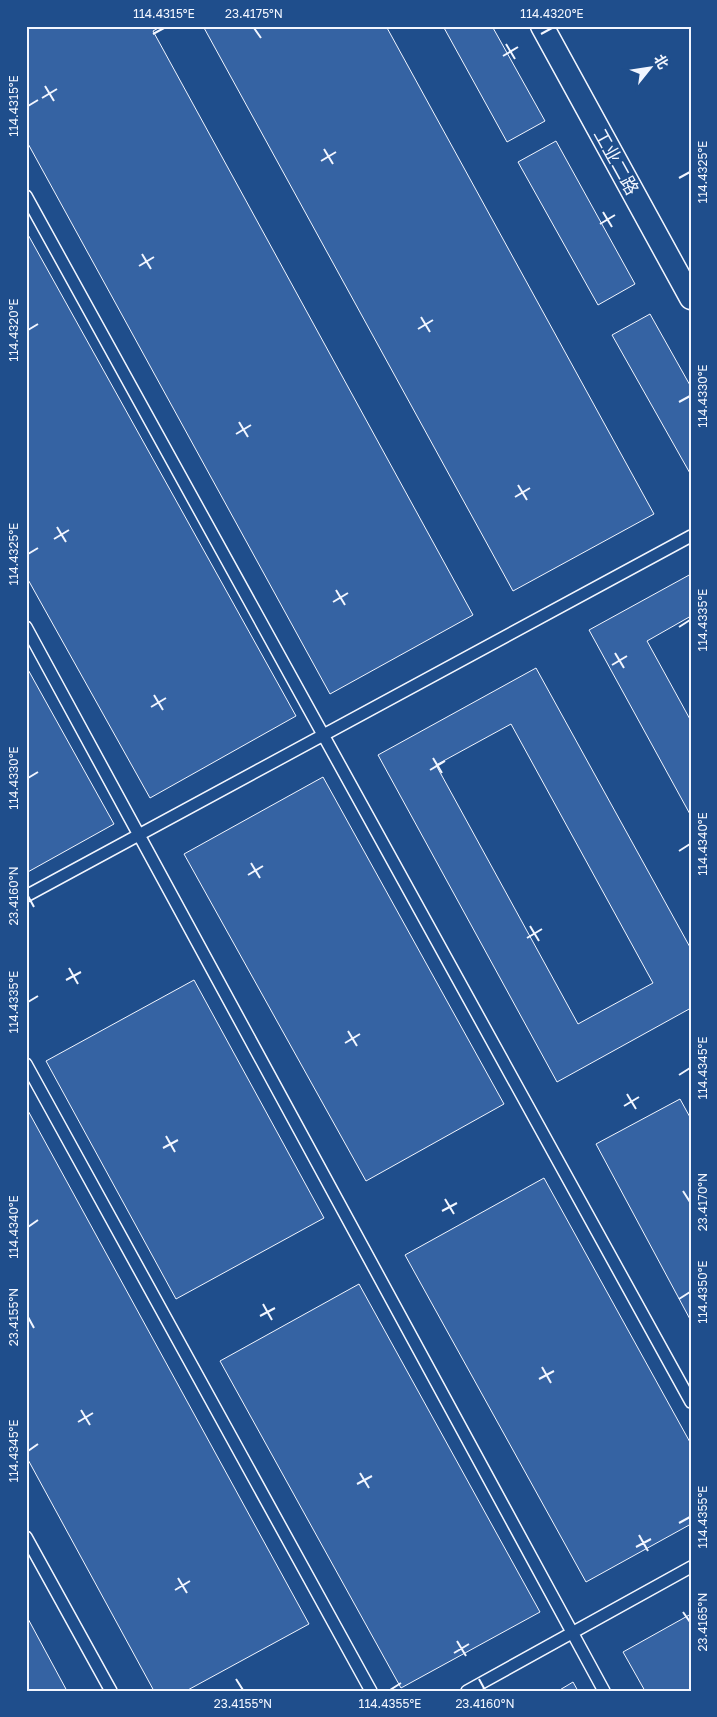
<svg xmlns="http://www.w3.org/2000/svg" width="717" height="1717" viewBox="0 0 717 1717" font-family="'Golos Text','Noto Sans SC',sans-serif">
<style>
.building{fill:#3563a3;stroke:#f2f6ff;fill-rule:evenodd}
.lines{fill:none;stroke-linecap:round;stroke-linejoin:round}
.service-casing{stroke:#f2f6ff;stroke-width:14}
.minor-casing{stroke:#f2f6ff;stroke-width:25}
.service{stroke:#1f4e8c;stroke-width:11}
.minor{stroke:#1f4e8c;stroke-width:22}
.ticks{fill:none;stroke:#f2f6ff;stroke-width:2}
.labels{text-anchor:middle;stroke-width:4;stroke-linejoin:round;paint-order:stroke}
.street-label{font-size:18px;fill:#f2f6ff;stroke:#1f4e8c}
.neatline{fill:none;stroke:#f2f6ff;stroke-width:2}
.ticks-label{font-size:12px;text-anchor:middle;fill:#f2f6ff}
</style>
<rect width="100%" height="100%" fill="#1f4e8c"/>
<path class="building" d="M26,26H162L153,31L473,615L330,694L26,140Z
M203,26H386L654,514L513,591Z
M443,26H492L545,121L507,142Z
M556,141L635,284L598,305L518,162Z
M26,231L296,716L150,798L26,576Z
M650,314L691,387V475L612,335Z
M691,574V616L647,641L691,721V816L589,630Z
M26,666L114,824L26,873Z
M536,668L691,949V1008L557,1082L378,755ZM511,724L653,983L578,1024L436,765Z
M323,777L504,1104L366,1181L184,854Z
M194,980L324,1218L176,1299L46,1061Z
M680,1099L691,1119V1321L596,1144Z
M26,1107L309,1624L186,1691H154L26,1456Z
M544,1178L691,1444V1524L586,1582L405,1255Z
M359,1284L540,1612L401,1688L220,1361Z
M691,1614V1691H645L623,1652Z
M26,1615L67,1691H26Z
M573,1682L578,1691H558Z"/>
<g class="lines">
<defs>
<path id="service" d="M26,196L691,1402
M26,627L604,1691
M26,896L691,536
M26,1064L371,1691
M26,1537L111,1691
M467,1691L691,1567"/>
<path id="minor" d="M542,26L691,298"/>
</defs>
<use href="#service" class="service-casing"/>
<use href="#minor" class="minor-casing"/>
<use href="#service" class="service"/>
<use href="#minor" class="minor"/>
</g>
<path class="ticks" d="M254,28L261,38M153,34L164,28M541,34L552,28M506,44L515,59M503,56L518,47M45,86L54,101M42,98L57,89M28,106L38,100M324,149L333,164M321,161L336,152M679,178L690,172M603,212L612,227M600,224L615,215M142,254L151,269M139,266L154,257M421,317L430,332M418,329L433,320M28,330L38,324M679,402L690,396M239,422L248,437M236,434L251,425M518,485L527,500M515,497L530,488M57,527L66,542M54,539L69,530M28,554L38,548M336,590L345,605M333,602L348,593M679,627L690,620M615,653L624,668M612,665L627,656M154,695L163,710M151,707L166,698M433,758L442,773M430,770L445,761M28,778L38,772M679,851L690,844M251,863L260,878M248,875L263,866M28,896L34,907M530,926L539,941M527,938L542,929M69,968L78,984M66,980L81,972M28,1002L38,996M348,1031L357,1046M345,1043L360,1034M679,1075L690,1068M627,1094L636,1109M624,1106L639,1097M166,1136L175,1152M163,1148L178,1140M683,1191L690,1202M445,1199L454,1214M442,1211L457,1203M28,1227L38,1220M679,1299L690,1292M263,1304L272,1320M260,1316L275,1308M28,1317L34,1328M542,1367L551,1383M539,1379L554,1371M81,1410L90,1425M78,1422L93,1413M28,1451L38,1444M360,1473L369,1488M357,1484L372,1476M679,1523L690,1517M639,1535L648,1551M636,1547L651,1539M178,1578L187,1593M175,1590L190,1581M683,1612L690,1622M457,1641L466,1656M454,1653L469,1644M236,1679L243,1690M479,1679L485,1690M390,1690L401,1683"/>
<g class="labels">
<g class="street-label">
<text transform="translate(616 162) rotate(61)" y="6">工业二路</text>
</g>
</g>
<rect width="717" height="1717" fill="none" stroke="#1f4e8c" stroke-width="55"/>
<g transform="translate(650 68) rotate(60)" stroke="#1f4e8c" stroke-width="4" paint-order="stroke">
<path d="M0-4L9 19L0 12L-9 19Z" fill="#f2f6ff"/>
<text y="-8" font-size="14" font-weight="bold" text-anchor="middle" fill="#f2f6ff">北</text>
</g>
<rect x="28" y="28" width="662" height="1662" class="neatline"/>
<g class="ticks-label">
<text x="164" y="18">114.4315°E</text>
<text x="254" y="18">23.4175°N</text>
<text x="552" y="18">114.4320°E</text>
<text transform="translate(14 106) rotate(-90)" y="4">114.4315°E</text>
<text transform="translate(703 172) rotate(-90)" y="4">114.4325°E</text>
<text transform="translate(14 330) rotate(-90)" y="4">114.4320°E</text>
<text transform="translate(703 396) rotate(-90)" y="4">114.4330°E</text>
<text transform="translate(14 554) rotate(-90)" y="4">114.4325°E</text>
<text transform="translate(703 620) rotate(-90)" y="4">114.4335°E</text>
<text transform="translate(14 778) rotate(-90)" y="4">114.4330°E</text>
<text transform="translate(703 844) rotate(-90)" y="4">114.4340°E</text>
<text transform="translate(14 896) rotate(-90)" y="4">23.4160°N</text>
<text transform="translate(14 1002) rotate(-90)" y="4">114.4335°E</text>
<text transform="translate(703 1068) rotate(-90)" y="4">114.4345°E</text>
<text transform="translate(703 1202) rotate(-90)" y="4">23.4170°N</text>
<text transform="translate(14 1227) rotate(-90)" y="4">114.4340°E</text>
<text transform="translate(703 1292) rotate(-90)" y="4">114.4350°E</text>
<text transform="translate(14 1317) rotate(-90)" y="4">23.4155°N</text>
<text transform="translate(14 1451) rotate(-90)" y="4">114.4345°E</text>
<text transform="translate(703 1517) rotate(-90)" y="4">114.4355°E</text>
<text transform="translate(703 1622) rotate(-90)" y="4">23.4165°N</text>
<text x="243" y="1708">23.4155°N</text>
<text x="390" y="1708">114.4355°E</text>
<text x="485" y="1708">23.4160°N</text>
</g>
</svg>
